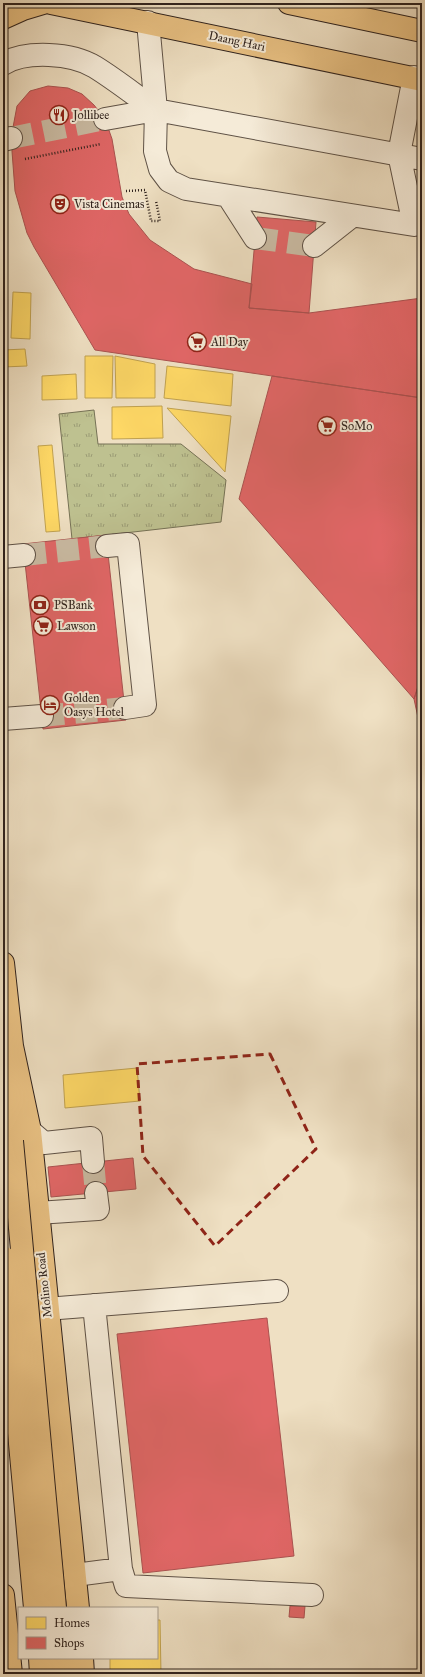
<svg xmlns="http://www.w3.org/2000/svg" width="425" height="1677" viewBox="0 0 425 1677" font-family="'IM FELL Great Primer',serif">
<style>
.grass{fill:url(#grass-tufts);stroke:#767256}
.homes{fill:#ffd966;stroke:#c1a250}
.shops{fill:#e06666;stroke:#ab5250}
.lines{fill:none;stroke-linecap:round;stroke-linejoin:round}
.minor-tunnel{stroke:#c9baa2;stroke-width:22;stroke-dasharray:22 11;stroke-linecap:butt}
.minor-casing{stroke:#5f5246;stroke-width:24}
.major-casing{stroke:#2f221d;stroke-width:24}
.path{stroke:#2f221d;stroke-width:2.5;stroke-dasharray:1 2;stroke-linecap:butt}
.minor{stroke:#f5ebd8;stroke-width:22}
.major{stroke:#e8c082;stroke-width:22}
.major-bridge-casing{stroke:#2f221d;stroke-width:24;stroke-linecap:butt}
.major-bridge{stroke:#e8c082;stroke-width:22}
.marked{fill:none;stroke:#8f2418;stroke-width:3;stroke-dasharray:8 5;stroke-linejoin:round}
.labels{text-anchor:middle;stroke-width:4;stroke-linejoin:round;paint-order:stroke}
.street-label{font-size:12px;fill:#2f221d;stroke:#f5ebd8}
.poi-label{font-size:12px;fill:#2f221d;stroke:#f5ebd8;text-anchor:start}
</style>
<defs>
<pattern id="grass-tufts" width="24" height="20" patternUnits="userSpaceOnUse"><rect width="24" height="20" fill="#bec190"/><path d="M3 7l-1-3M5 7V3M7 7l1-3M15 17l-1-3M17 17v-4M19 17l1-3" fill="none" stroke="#9b9c75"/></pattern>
</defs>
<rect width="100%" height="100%" fill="#efe0c3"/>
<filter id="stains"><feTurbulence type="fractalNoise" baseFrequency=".005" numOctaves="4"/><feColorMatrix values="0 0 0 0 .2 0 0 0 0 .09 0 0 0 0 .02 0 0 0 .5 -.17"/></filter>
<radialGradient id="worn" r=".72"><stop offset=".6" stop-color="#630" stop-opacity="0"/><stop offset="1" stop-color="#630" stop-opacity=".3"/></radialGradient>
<path class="grass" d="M94,410L98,444H181L226,480L221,522L72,539L59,414Z"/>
<path class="homes" d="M3,252H7L6,282H3Z
M13,292L31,293L30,339L11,338Z
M3,301H6V337H3Z
M25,349L27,366L3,367V350Z
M85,356H113L112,398H85Z
M115,356L155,364V398H116Z
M167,366L233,374L231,406L164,398Z
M76,374L77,399L42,400V376Z
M162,406L163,438L112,439V407Z
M167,408L231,416L225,472Z
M52,445L60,531L46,532L38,446Z
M137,1068L140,1101L65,1108L63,1075Z
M157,1620H160L161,1674H110V1658H157Z"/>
<path class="shops" d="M48,86L68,88L82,94L94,105L105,119L112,139L122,197L129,214L150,240L194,269L252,284L249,308L309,313L422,298V398L95,350L34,247L27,233L15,191L11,138L17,106L30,91Z
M257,217L316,222L309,313L249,308Z
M272,376L422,398V674L414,699L239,499Z
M106,535L126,720L43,729L23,544Z
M422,674V736L414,699Z
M133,1158L136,1189L51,1197L48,1167Z
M267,1318L294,1556L143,1573L117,1334Z
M290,1606H305L304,1618L289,1617Z"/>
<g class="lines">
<path class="minor-tunnel" d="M11,138L105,119
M255,238L314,246
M24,555L107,546
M42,716L125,708
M93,1162L96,1193"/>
<defs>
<path id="minor" d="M148,22L156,110L155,151L160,169L169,181L186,189L414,225L399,154L414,77
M3,64C26,50 72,53 95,67C116,80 136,96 156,110
M105,119L156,110L422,159
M3,140L11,138
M228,196L255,238
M314,246L352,216
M107,546L128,544L145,705L125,708
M3,557L24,555
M3,719L42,716
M30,1131L44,1143L91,1138L93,1162
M3,1219L37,1213L98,1209L96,1193
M94,1305L121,1569L126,1586L312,1595
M46,1309L277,1291
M75,1575L121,1569"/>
<path id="major" d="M51,3L422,80
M289,3L422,31
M3,18L23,9L43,3
M3,963L12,1046L30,1131L78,1608
M4,1067L12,1141
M3,1595L11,1674
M40,1658L41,1674
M60,1658L62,1674
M82,1658L83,1674"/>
</defs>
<use href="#minor" class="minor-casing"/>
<use href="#major" class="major-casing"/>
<path class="path" d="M25,159L101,144
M126,191L145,190L151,221H160L156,201"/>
<use href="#minor" class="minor"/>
<use href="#major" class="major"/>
<defs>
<path id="major-bridge" d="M12,1141L55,1608
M3,1257L35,1608"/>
</defs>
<use href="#major-bridge" class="major-bridge-casing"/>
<use href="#major-bridge" class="major-bridge"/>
</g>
<path class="marked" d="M270,1054L316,1149L215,1246L143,1156L137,1064Z"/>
<defs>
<symbol id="restaurant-ring" viewBox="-11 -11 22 22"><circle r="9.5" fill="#f5ebd8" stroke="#8f2418" stroke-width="1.5"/><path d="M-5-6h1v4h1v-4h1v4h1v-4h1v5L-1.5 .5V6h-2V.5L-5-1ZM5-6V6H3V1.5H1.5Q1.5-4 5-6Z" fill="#8f2418"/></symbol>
<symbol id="theatre-ring" viewBox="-11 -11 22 22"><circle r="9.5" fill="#f5ebd8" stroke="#8f2418" stroke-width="1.5"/><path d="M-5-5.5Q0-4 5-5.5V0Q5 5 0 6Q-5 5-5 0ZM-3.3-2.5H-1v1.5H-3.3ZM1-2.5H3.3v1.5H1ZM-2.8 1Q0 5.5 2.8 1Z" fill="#8f2418"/></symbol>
<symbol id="supermarket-ring" viewBox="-11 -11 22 22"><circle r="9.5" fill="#f5ebd8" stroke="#8f2418" stroke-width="1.5"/><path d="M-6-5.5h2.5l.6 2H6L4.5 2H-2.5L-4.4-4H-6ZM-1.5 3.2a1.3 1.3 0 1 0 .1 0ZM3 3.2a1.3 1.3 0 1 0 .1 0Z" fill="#8f2418"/></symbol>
<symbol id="bank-ring" viewBox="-11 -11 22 22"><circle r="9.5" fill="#f5ebd8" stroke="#8f2418" stroke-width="1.5"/><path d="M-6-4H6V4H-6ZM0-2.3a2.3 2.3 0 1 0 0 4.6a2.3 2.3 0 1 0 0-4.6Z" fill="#8f2418"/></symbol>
<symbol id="hotel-ring" viewBox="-11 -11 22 22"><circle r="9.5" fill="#f5ebd8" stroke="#8f2418" stroke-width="1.5"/><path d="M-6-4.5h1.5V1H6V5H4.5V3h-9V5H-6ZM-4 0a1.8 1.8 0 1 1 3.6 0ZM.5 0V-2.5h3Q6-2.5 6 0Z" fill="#8f2418"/></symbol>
</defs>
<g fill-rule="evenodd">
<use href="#restaurant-ring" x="48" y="104" width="22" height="22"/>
<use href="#theatre-ring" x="49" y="193" width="22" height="22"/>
<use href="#supermarket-ring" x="186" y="331" width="22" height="22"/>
<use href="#supermarket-ring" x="316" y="415" width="22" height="22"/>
<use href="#bank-ring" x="29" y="594" width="22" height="22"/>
<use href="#supermarket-ring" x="32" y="615" width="22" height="22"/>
<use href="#hotel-ring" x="39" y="694" width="22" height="22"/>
</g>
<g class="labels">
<g class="street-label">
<text transform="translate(237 41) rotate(12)" y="4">Daang Hari</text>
<text transform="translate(44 1285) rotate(-96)" y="4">Molino Road</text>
</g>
<g class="poi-label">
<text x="73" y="119">Jollibee</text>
<text x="74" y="208">Vista Cinemas</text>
<text x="211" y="346">All Day</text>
<text x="341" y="430">SoMo</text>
<text x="54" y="609">PSBank</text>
<text x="57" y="630">Lawson</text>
<text x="64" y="702">Golden<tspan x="64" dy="14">Oasys Hotel</tspan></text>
</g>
</g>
<rect width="425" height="1677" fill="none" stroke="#efe0c3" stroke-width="16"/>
<rect x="4" y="4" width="417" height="1669" fill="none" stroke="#2f221d" stroke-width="2"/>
<rect x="8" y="8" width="409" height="1661" fill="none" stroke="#2f221d"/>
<rect x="18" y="1607" width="140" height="52" fill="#f5ebd8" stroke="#a69b8d"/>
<rect x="26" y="1617" width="20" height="12" fill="#ffd966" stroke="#a69b8d"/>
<text x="54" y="1627" font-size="12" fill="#2f221d">Homes</text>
<rect x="26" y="1637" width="20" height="12" fill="#e06666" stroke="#a69b8d"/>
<text x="54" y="1647" font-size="12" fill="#2f221d">Shops</text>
<rect width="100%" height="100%" filter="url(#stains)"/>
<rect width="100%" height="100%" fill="url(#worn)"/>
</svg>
